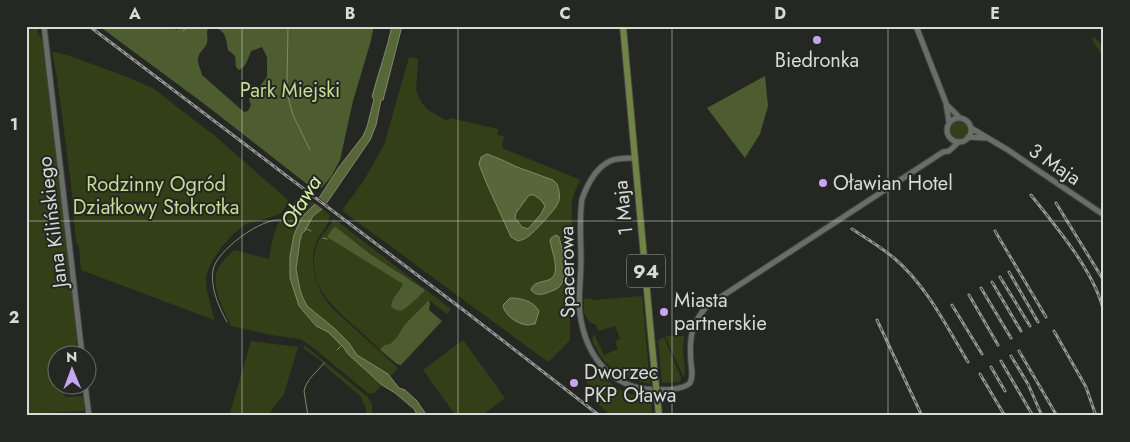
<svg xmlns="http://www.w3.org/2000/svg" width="1130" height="442" viewBox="0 0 1130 442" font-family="Jost,sans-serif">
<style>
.green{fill:#334017;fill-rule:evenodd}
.forest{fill:#4e5d2f;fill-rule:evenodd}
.water{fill:#586739;stroke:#7f8a69;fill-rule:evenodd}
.pier{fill:#252723}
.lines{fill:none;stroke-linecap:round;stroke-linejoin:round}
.stream{stroke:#7f8a69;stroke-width:1}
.tertiary-casing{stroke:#434441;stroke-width:7}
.primary-casing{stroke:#434441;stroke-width:8}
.tertiary{stroke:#6b6d69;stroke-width:5}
.primary{stroke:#728445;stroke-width:6}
.rail-casing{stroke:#959694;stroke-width:3}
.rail{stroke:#252723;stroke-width:1;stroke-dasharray:4;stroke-linecap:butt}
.primary-bridge-casing{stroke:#434441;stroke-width:8;stroke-linecap:butt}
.primary-bridge{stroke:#728445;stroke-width:6}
.grid{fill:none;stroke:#d9dad8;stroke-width:1;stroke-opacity:0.55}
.poi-dot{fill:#c6a6f0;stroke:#252723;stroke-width:2}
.labels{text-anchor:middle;stroke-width:4;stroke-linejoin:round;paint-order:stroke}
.shield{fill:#252723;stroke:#a3a4a2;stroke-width:1}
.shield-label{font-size:19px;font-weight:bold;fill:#d9dad8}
.poi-label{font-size:20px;fill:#d9dad8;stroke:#252723;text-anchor:start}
.park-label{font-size:20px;fill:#c4dd93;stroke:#252723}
.street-label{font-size:20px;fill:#d9dad8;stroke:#252723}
.water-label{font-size:21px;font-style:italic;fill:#d6f0a5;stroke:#252723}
.neatline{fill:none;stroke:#d9dad8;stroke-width:2}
.grid-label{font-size:16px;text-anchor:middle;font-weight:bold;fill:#d9dad8}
</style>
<rect width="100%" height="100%" fill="#252723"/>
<path class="green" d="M26,26L40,27L38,30V34L42,38L54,132L69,261V272L80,354H58V384L63,385L65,397L84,396V411L26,414Z
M1093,37H1095L1104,48V58L1092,40Z
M52,52L67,55L130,78L154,89L215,136L288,200C287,204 284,211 281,213C275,217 255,221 247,224C232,231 208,261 206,278C205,288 212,309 214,320L81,270L79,246L76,242L71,184L57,77Z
M409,57L418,59L416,91L422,103L428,110L447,121L450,118L498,129L497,135L504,136L502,148L581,180L575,191L572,200L570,340L548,362L344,212L343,209L363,182L384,145Z
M950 130a9 9 0 1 1 18 0a9 9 0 1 1-18 0Z
M297,199H308L315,203L302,217L297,228L294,235L290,256V278L299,306L316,326L328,332L344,348L348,354L382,385C378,389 375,395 368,393L311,346L300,339L272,335L231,326C223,307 208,284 220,265C224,259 229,255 234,250L269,259C273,232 277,219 297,199Z
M322,209L330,215C329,218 328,223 326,226C323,232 318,237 316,243C308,267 317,291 333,309L397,367L398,368L390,376L357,355L349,343L333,327L307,306L300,290L296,269L300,240L302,233L305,230L313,216Z
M333,218L451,309L447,314L429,300L405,324L397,337L390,344L384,345L380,350C371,341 361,332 352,324C329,303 309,285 315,251C318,235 330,230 333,218ZM334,227H336L370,254L401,275L422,294L417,297L407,307L392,300L402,287L403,284L378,268L331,232Z
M642,296L650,384C627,379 607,370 596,348C593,343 591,340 594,334L604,355L618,349L615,342L620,338L615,326L598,331L596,325L589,322L584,313V299L590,298L593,300Z
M665,336H684L683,350L685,373L684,378Z
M664,337L681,378L680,382L662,383L658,340Z
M463,340L505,398L481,416H456L423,370Z
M251,341L298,347L284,394L267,416H236L230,413Z
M304,345L368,397L372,405V416H366V408L361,397L325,366L320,360L304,349Z
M594,375C604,375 611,384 619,389C629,394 640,397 651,398L652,416H612L599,405L602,396L583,379Z"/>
<path class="forest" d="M99,26H165L177,30L178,26H374L370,44L353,101L340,160L331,177L321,188H312L207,106ZM210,27C225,28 226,37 228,50L235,56L236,67L239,70C246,67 248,59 251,51L262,47L267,57V77L249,99L251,105L248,111L244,112L202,75C201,70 198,65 198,60C198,52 205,49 207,43C208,39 207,35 207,31Z
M765,76L768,106L760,134L745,158L707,108Z
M334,227H336L370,254L425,290C420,296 408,307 401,311L394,309L391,306C392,296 400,292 403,284L327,237Z
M429,300L430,304L429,310L442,321L401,365L397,364L380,350L384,345L390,344L397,337L405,324Z"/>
<path class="water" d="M392,26H402L383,100H381L376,125L370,140L328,201L322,209L313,216L305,231L302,233L300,240L296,269L300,290L303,298L307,306L334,328L349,343L357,355L388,374L399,388L405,390L417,401L427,416H418L414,409L395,393L382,385L348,354L344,348L328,332L316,326L299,306L290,278V256L294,235L297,228L302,217L315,204L339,167L363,136L367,127L374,99L372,97C378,73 387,50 392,26Z
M487,154L500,159L517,167L553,180L557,184C559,189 561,198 558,203C556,209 534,232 529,236C525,239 522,240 518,241L511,237L486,182L479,164L481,157ZM529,195H534L541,200L545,206L541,214L528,229L522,227L515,218L516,213Z
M556,235L559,237C562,250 570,276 559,287C557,289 552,291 549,292C542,295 536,296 531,290C534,278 552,285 555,273C557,263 552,251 550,241L551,238Z
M510,298C522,298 533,301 539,311L535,324C533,324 529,325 527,325C517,324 504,315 503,305Z"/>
<path class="pier" d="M317,196L328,205L324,210L313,202Z"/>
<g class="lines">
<path class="stream" d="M183,31L188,26
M287,84L288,26
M287,93L293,115L310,150
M305,228L311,231
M323,238L327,239
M227,322C219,307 210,288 213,270C216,251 262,217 281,220
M337,350L342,345
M308,416L304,391C306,380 317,372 324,363"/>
<defs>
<path id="tertiary" d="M44,26L82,354
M916,26L946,103L949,122
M947,105L959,117
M947 130a12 12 0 1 1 24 0a12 12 0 1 1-24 0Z
M971,128L1008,150L1104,215
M968,137L985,138
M634,158C627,158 617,158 610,161C596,168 587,185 582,199C579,219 581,240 581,260C581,278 578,297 580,314C585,351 606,384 646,389C658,390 681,391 690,383C693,377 692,370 691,363C689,339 691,324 707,306L943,152L949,151L959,142
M85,384L89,416"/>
<path id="primary" d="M623,26L651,335"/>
</defs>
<use href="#tertiary" class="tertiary-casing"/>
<use href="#primary" class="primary-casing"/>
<use href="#tertiary" class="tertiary"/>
<use href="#primary" class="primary"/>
<defs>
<path id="rail" d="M89,26L462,309L600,416
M1031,195C1056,227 1096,273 1104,313
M1056,203L1104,281
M852,229C866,238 881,247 894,258C927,286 946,326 968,362
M995,231L1046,317
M1009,272L1038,322
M1000,277L1030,326
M992,282L1021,331
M981,288L1011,338
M969,295L998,345
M952,305L982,354
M877,320L922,416
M1054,331L1086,387L1096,416
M1019,351L1057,416
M1011,356L1028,384L1042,416
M1001,361L1033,416
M991,367L1005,391
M980,374L1005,416"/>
</defs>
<use href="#rail" class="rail-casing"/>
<use href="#rail" class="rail"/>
<defs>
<path id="primary-bridge" d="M651,335L659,416"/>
</defs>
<use href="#primary-bridge" class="primary-bridge-casing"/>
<use href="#primary-bridge" class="primary-bridge"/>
</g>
<path class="grid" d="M242,26V416M458,26V416M672,26V416M888,26V416M26,221H1104"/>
<g class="poi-dot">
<circle cx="817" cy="40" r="5"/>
<circle cx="823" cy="183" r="5"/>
<circle cx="664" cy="312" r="5"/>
<circle cx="574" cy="383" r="5"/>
</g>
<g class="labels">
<rect class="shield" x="627" y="254.5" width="38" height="33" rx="4"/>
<g class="shield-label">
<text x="646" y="278">94</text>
</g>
<g class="poi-label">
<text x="817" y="67" text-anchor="middle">Biedronka</text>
<text x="833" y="190">Oławian Hotel</text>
<text x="674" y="307">Miasta<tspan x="674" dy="23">partnerskie</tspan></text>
<text x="584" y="379">Dworzec<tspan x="584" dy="23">PKP Oława</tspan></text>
</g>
<g class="park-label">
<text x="290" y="97">Park Miejski</text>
<text x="156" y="191">Rodzinny Ogród<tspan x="156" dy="23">Działkowy Stokrotka</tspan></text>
</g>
<g class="street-label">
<text transform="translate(1055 164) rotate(34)" y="7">3 Maja</text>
<text transform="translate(623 208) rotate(-96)" y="7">1 Maja</text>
<text transform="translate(52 222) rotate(-97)" y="7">Jana Kilińskiego</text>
<text transform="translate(567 272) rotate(-91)" y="7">Spacerowa</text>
</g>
<g class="water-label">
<text transform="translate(301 202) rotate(-58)" y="7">Oława</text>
</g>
</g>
<rect width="1130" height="442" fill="none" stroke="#252723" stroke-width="55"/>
<g transform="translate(72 370) rotate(359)"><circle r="24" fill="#252723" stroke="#6d6f6b"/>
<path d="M0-4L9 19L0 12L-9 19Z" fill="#c6a6f0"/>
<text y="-8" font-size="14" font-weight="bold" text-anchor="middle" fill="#d9dad8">N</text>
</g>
<rect x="28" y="28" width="1074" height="386" class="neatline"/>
<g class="grid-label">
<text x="135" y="19">A</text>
<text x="350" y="19">B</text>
<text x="565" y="19">C</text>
<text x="780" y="19">D</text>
<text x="995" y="19">E</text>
<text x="14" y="130">1</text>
<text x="14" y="323">2</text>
</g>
</svg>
